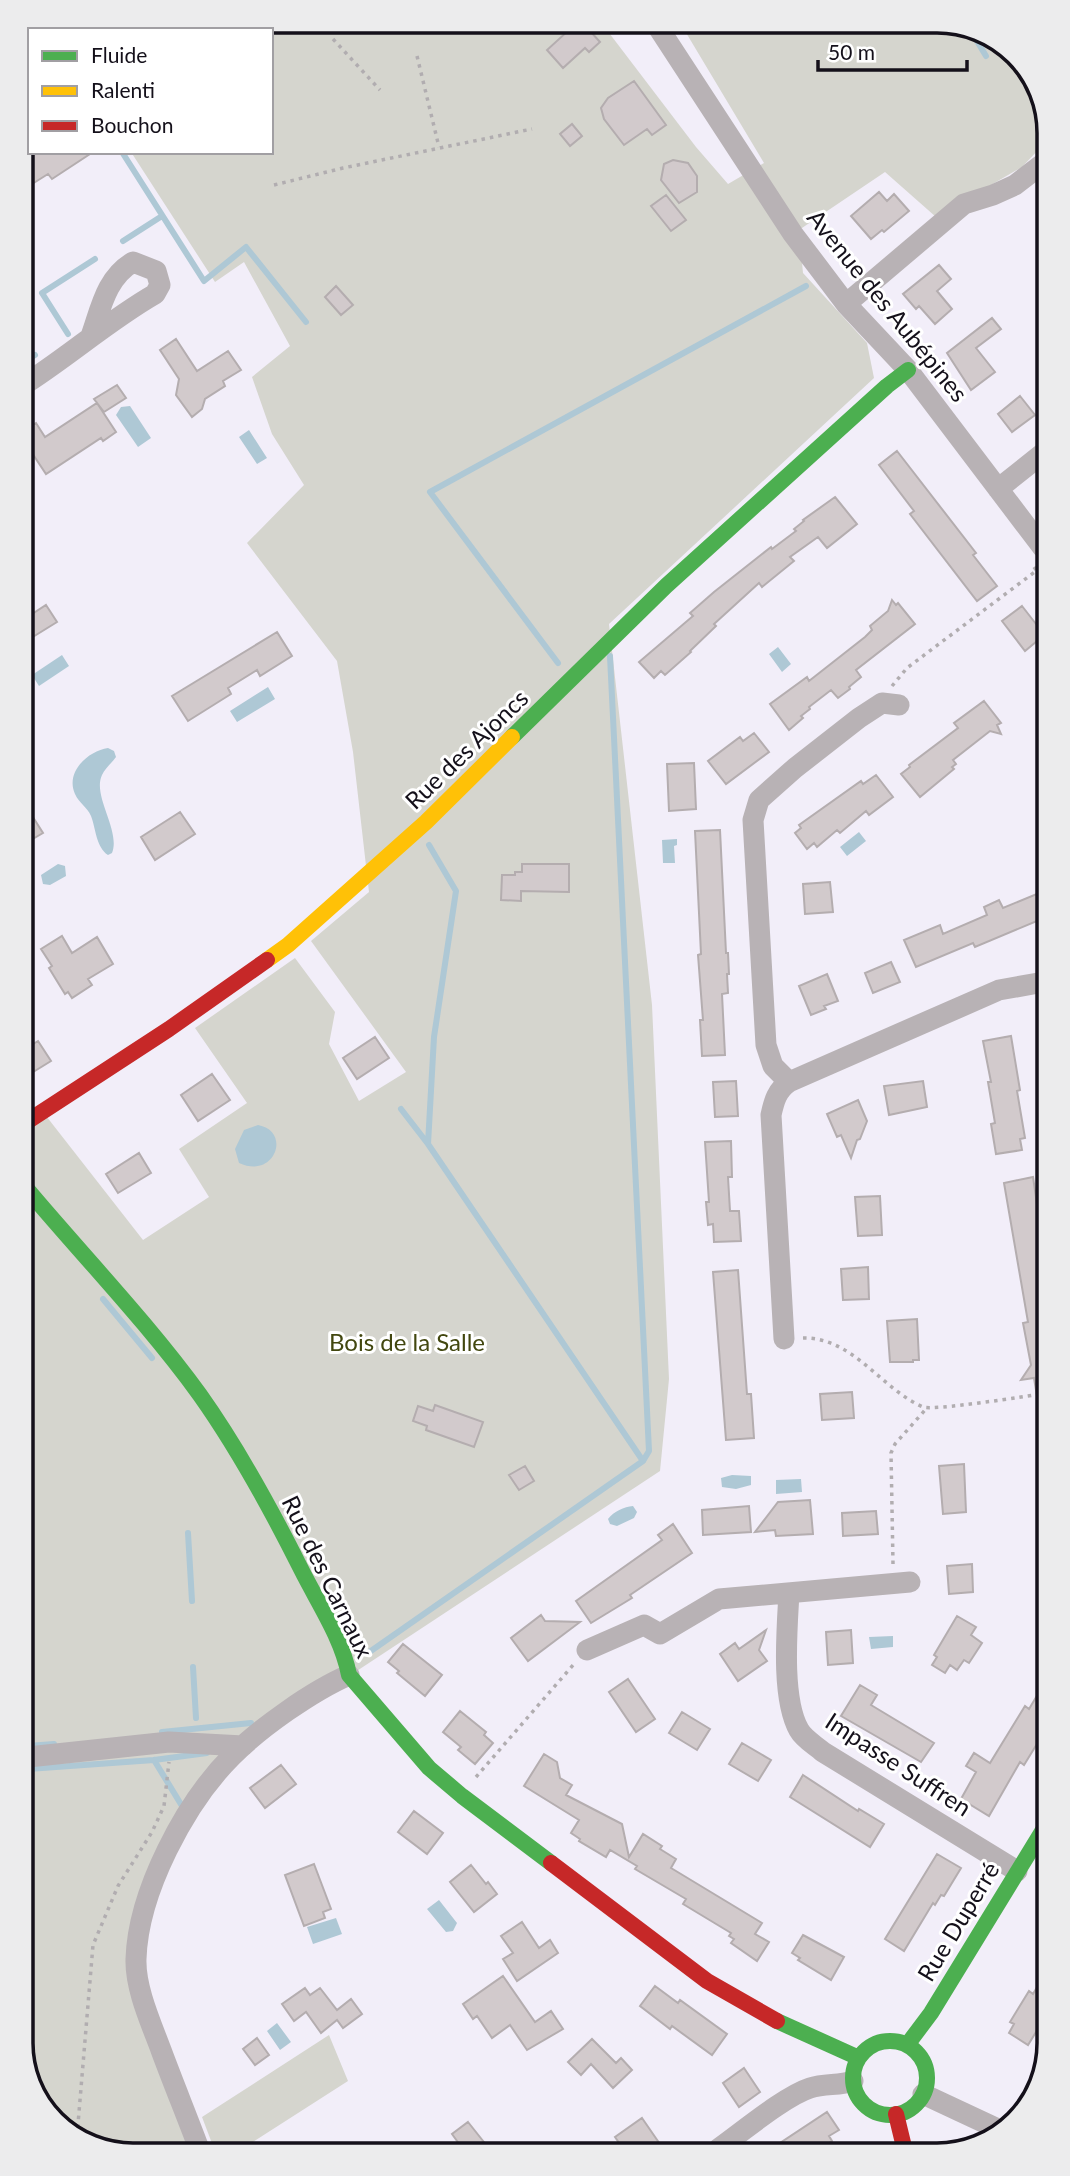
<svg xmlns="http://www.w3.org/2000/svg" width="1070" height="2176" viewBox="0 0 1070 2176" font-family="Lato,sans-serif">
<style>
.green{fill:#d5d5ce}
.water{fill:#aec8d5}
.lines{fill:none;stroke-linecap:round;stroke-linejoin:round}
.stream{stroke:#aec8d5;stroke-width:6}
.building{fill:#d2cacc;stroke:#b4adaf;stroke-width:2}
.path{stroke:#b1adb0;stroke-width:3.5;stroke-dasharray:3.5 5;stroke-linecap:butt}
.street{stroke:#b8b2b5;stroke-width:21}
.fast{stroke:#4caf50;stroke-width:16}
.slow{stroke:#ffc107;stroke-width:16}
.jam{stroke:#c62828;stroke-width:16}
.labels{text-anchor:middle;stroke-width:6;stroke-linejoin:round;paint-order:stroke}
.street-label{font-size:24px;fill:#14101a;stroke:#fff}
.park-label{font-size:24px;fill:#42470f;stroke:#fff}
.rim{fill:none;stroke:#14101a;stroke-width:3.5}
</style>
<rect width="100%" height="100%" fill="#f2eef9"/>
<path class="green" d="M134,21H600L696,147L728,184L764,163L679,21H944L998,41L1041,113V147L1022,167L936,217L885,172L799,230L803,273L867,343L874,378L609,624L652,1005L669,1379L660,1471L243,1746L179,1829L136,1960L201,2154L127,2155L65,2132L29,2085L25,1123L43,1112L143,1240L209,1197L179,1149L247,1103L195,1028L295,958L335,1012L329,1044L359,1101L406,1072L311,941L369,892L353,752L337,661L247,543L304,485L272,434L252,377L290,346L244,262L215,282L131,152H271V30H112Z
M329,2035L348,2081L234,2154H216L202,2117Z"/>
<path class="water" d="M130,406L151,438L138,447L116,415L121,407Z
M249,430L267,458L257,464L239,437Z
M778,647L791,664L782,672L769,654Z
M62,655L69,666L39,686L32,675Z
M268,687L275,699L237,722L230,711Z
M108,748L114,751L116,757C112,763 105,768 102,775C92,796 121,831 112,853L108,855C96,847 96,829 91,816C87,807 79,803 75,794C65,772 88,751 108,748Z
M859,832L866,841L847,856L840,847Z
M677,839V845L674,846L675,863H663L662,840Z
M58,864L65,866L66,876L50,885L43,884L41,875Z
M258,1125C292,1131 275,1180 239,1163L235,1149L244,1130Z
M732,1475L751,1476V1485L736,1489L722,1487L721,1478Z
M801,1479L802,1492L776,1494V1480Z
M633,1506L637,1512L634,1518L617,1526L610,1524L608,1519C614,1511 624,1507 633,1506Z
M893,1636V1647L871,1649L869,1637Z
M439,1900L457,1923L453,1931L446,1932L427,1909Z
M336,1918L342,1934L313,1944L307,1927Z
M277,2023L291,2042L280,2050L267,2031Z"/>
<g class="lines">
<path class="stream" d="M971,31L986,56
M122,152L204,281L246,247L306,322
M123,241L162,216
M68,334L42,293L95,259
M22,363L35,355
M558,663L430,492L806,286
M429,845L456,891L434,1037L428,1144L643,1461
M401,1109L428,1144
M103,1299L152,1358
M188,1533L192,1601
M368,1653L643,1461L649,1451L610,656
M193,1667L196,1718
M162,1732L251,1723
M28,1746L54,1744
M154,1760L182,1806
M28,1769L154,1760L207,1753"/>
</g>
<path class="building" d="M561,21H581L600,42L589,52L585,48L563,68L547,50L569,30Z
M634,81L666,125L652,135L647,129L624,145L604,119L601,108L608,98Z
M572,124L582,136L570,146L560,134Z
M37,152H93L52,179L48,174L21,191V162Z
M673,160L688,163L697,176V192L679,203L661,180L664,164Z
M879,192L887,201L894,194L909,211L884,232L882,230L871,239L851,216Z
M666,195L686,220L671,231L651,206Z
M939,265L951,279L937,291L952,309L935,324L919,306L916,309L903,294Z
M336,286L353,305L341,315L325,297Z
M992,318L1001,329L976,348L995,372L971,390L947,353Z
M176,339L197,371L228,351L241,370L223,381L225,386L205,399L202,409L192,417L176,395L179,379L160,350Z
M117,385L126,398L104,412L94,399Z
M1020,396L1035,415L1012,432L998,414Z
M97,403L116,432L103,441L101,438L46,474L30,450L23,455V431L36,423L45,437Z
M897,451L976,553L973,555L997,586L977,601L910,514L914,511L879,465Z
M835,497L857,524L827,548L818,537L790,557L794,561L762,587L759,583L714,624L716,626L690,651L691,652L665,675L661,671L654,678L639,662L693,616L690,613L714,592L771,547L772,549L796,531L794,529L804,521L803,520Z
M892,600L896,605L898,603L915,624L856,670L861,677L849,687L850,689L838,698L831,690L809,707L810,709L801,716L803,718L789,730L770,704L807,677L809,681L865,637L872,630L870,626L888,611Z
M46,605L57,622L23,643V620Z
M1022,606L1043,633V636L1025,651L1002,621Z
M277,632L292,656L260,676L257,670L228,688L231,694L188,721L172,696Z
M984,701L1001,723L997,725L1001,734L990,731L953,760L956,764L952,767L954,769L920,797L901,774L910,767L909,765L958,728L954,723Z
M754,733L769,752L726,784L708,761L740,737L743,741Z
M694,763L696,809L669,811L667,764Z
M876,775L893,797L869,815L866,811L840,833L837,830L817,847L814,843L807,849L795,833L801,828L799,825L861,781L863,784Z
M24,803L43,833L24,844Z
M180,812L195,834L155,860L141,837Z
M720,830L726,953H728L729,974H727L728,993L722,994L725,1055L702,1056L700,1020H703L698,955L701,954L695,831Z
M522,864H569V892L521,891V901L501,900L502,875H515V872H522Z
M830,882L833,912L805,914L803,884Z
M1044,891V918L975,947L973,943L916,967L904,940L940,925L943,934L987,915L984,907L999,900L1003,908Z
M62,936L72,953L97,937L113,964L88,979L92,985L72,998L68,992L65,994L49,968L52,966L41,949Z
M891,962L900,982L873,993L865,973Z
M827,974L838,1001L824,1006L826,1009L811,1015L799,986Z
M1011,1036L1020,1090L1017,1091L1025,1138L1020,1139L1022,1150L996,1154L991,1124L995,1123L988,1082H991L983,1041Z
M375,1037L389,1058L357,1079L343,1058Z
M38,1041L51,1061L25,1077V1049Z
M212,1074L230,1100L198,1121L181,1095Z
M736,1081L738,1116L715,1117L713,1082Z
M923,1081L927,1107L889,1115L884,1086Z
M858,1100L867,1121L860,1139L857,1140L851,1158L841,1135L837,1137L827,1114Z
M731,1141L732,1177H728L730,1211H739L741,1241L714,1242L713,1224L708,1225L706,1202H709L705,1142Z
M139,1153L151,1173L118,1193L106,1174Z
M1033,1177L1046,1265V1402H1038L1034,1378L1021,1380L1031,1365L1023,1323L1028,1322L1004,1183Z
M880,1196L882,1235L858,1236L855,1197Z
M868,1267L869,1299L843,1300L841,1269Z
M738,1270L747,1394H751L754,1438L726,1440L713,1272Z
M917,1319L919,1360H913V1362H890L887,1321Z
M852,1392L854,1418L822,1420L820,1394Z
M435,1405L483,1422L474,1447L426,1430L427,1426L413,1421L418,1406L433,1411Z
M964,1464L966,1512L943,1514L939,1466Z
M525,1466L534,1481L519,1490L509,1475Z
M810,1500L813,1534L776,1536L775,1530L755,1532L778,1502Z
M749,1506L751,1532L703,1535L702,1510Z
M876,1511L878,1534L843,1536L842,1513Z
M673,1524L692,1553L630,1595L632,1598L591,1623L576,1601L662,1540L658,1535Z
M972,1564L973,1592L949,1594L947,1566Z
M541,1615L545,1621L580,1622L528,1661L511,1638Z
M957,1616L976,1627L971,1635L982,1643L969,1663L964,1660L957,1670L950,1665L945,1673L932,1665L937,1657L934,1655Z
M766,1630L759,1650L767,1661L738,1681L720,1654L735,1643L739,1649Z
M851,1630L853,1663L828,1665L826,1632Z
M403,1644L442,1675L425,1696L397,1673L399,1671L388,1662Z
M628,1679L655,1719L636,1732L609,1692Z
M1047,1679L1048,1726L1024,1765L1020,1762L989,1816L961,1799L976,1772L966,1766L974,1753L990,1763L1025,1706L1029,1709Z
M860,1685L877,1695L871,1705L934,1743L921,1762L841,1716Z
M460,1711L486,1732L484,1735L493,1743L475,1764L458,1750L461,1747L443,1732Z
M682,1712L710,1729L697,1750L669,1733Z
M742,1743L771,1760L758,1781L729,1764Z
M544,1754L557,1762L560,1778L572,1785L566,1795L622,1824L629,1857L643,1834L662,1846L660,1849L676,1859L671,1868L762,1923L755,1934L769,1942L757,1961L731,1943L734,1939L729,1936L731,1933L683,1904L686,1899L635,1869L637,1866L610,1850L606,1857L579,1841L580,1839L571,1833L579,1820L524,1786Z
M281,1765L296,1784L265,1808L250,1788Z
M803,1775L858,1811L859,1809L884,1824L870,1847L790,1797Z
M414,1811L443,1833L427,1854L398,1832Z
M937,1854L961,1868L944,1896L941,1895L935,1905L933,1903L904,1951L885,1939Z
M314,1864L331,1909L323,1912L325,1918L304,1926L285,1875Z
M471,1865L486,1884L488,1882L497,1894L474,1912L450,1882Z
M522,1922L539,1948L550,1940L558,1953L517,1981L503,1959L513,1953L501,1936Z
M803,1935L844,1957L831,1980L798,1960L800,1958L792,1953Z
M1049,1967V2011L1028,2045L1009,2033L1014,2024L1010,2022L1029,1991L1033,1994Z
M503,1976L535,2022L551,2011L563,2029L527,2050L510,2025L492,2038L477,2016L473,2019L463,2004Z
M655,1986L678,2003L680,2000L727,2034L712,2055L672,2026L670,2029L640,2006Z
M305,1988L310,1995L320,1988L337,2010L351,1999L362,2014L343,2028L337,2020L321,2033L306,2012L294,2021L282,2004Z
M257,2038L269,2055L255,2065L243,2049Z
M592,2039L616,2063L621,2058L632,2070L613,2088L591,2064L581,2075L568,2062Z
M744,2068L760,2092L739,2107L723,2083Z
M827,2112L839,2130L829,2136L832,2141L821,2148L771,2149Z
M642,2118L664,2150H624L615,2137Z
M468,2122L491,2151L465,2152L452,2134Z"/>
<g class="lines">
<path class="path" d="M333,39L380,90
M417,56L439,147
M274,185L343,168L532,129
M1034,567L1043,580
M892,686L907,668L1036,571
M26,1155L33,1164
M803,1338C853,1337 881,1389 923,1407C932,1411 1029,1396 1046,1393
M893,1564L891,1453L895,1444L926,1409
M476,1777L574,1664
M77,2136L93,1945L118,1886L152,1832L164,1806L169,1762"/>
<path class="street" d="M654,21L793,234L846,304L908,370L1043,548
M846,304L964,204L993,195L1015,185L1041,165
M22,386C68,357 108,321 155,294L160,285L156,271L133,262C106,278 101,308 91,336
M998,489L1042,454
M899,705L882,703L859,718L795,768L759,800L753,820L766,1045L773,1066L789,1082L999,990L1044,982
M784,1339L771,1115C774,1101 777,1090 789,1082
M789,1593C787,1629 781,1698 799,1730C804,1739 815,1745 823,1752L1017,1871
M587,1650L644,1625L660,1634L719,1599L910,1582
M28,1757L169,1742L243,1746
M923,2094L1000,2130
M718,2149C742,2132 785,2096 810,2088C825,2083 839,2086 853,2081
M201,2154C188,2119 174,2085 161,2050C151,2023 135,1988 136,1959C138,1892 185,1803 232,1756C260,1728 312,1691 349,1675"/>
<path class="fast" d="M512,737L666,586L887,386L908,370
M26,1188C84,1257 147,1322 200,1395C239,1450 271,1509 301,1569C318,1603 342,1638 349,1675L429,1768L462,1796L551,1863
M777,2021L859,2058
M853 2078a37 37 0 1 1 74 0a37 37 0 1 1-74 0Z
M907,2045L931,2013L1048,1822"/>
<path class="slow" d="M267,960L288,945L426,822L512,737"/>
<path class="jam" d="M25,1123L169,1029L267,960
M551,1863L707,1981L777,2021
M896,2114L904,2147"/>
</g>
<g class="labels">
<g class="street-label">
<text transform="translate(887 306) rotate(51)" y="8">Avenue des Aubépines</text>
<text transform="translate(467 750) rotate(-44)" y="8">Rue des Ajoncs</text>
<text transform="translate(327 1577) rotate(64)" y="8">Rue des Carnaux</text>
<text transform="translate(898 1765) rotate(33)" y="8">Impasse Suffren</text>
<text transform="translate(959 1922) rotate(-59)" y="8">Rue Duperré</text>
</g>
<g class="park-label">
<text x="407" y="1351">Bois de la Salle</text>
</g>
</g>
<path d="M0 0H1070V2176H0ZM133 33H937A100 100 0 0 1 1037 133V2043A100 100 0 0 1 937 2143H133A100 100 0 0 1 33 2043V133A100 100 0 0 1 133 33Z" fill="#ececed" fill-rule="evenodd"/>
<path class="rim" d="M133 33H937A100 100 0 0 1 1037 133V2043A100 100 0 0 1 937 2143H133A100 100 0 0 1 33 2043V133A100 100 0 0 1 133 33Z"/>
<rect x="28" y="28" width="245" height="126" fill="#ffffff" stroke="#a19fa3" stroke-width="2"/>
<rect x="42" y="51" width="35" height="10" fill="#4caf50" stroke="#a19fa3" stroke-width="2"/>
<text x="91" y="63" font-size="21" fill="#14101a">Fluide</text>
<rect x="42" y="86" width="35" height="10" fill="#ffc107" stroke="#a19fa3" stroke-width="2"/>
<text x="91" y="98" font-size="21" fill="#14101a">Ralenti</text>
<rect x="42" y="121" width="35" height="10" fill="#c62828" stroke="#a19fa3" stroke-width="2"/>
<text x="91" y="133" font-size="21" fill="#14101a">Bouchon</text>
<path d="M818 60v10h149v-10" fill="none" stroke="#14101a" stroke-width="3.5"/>
<text x="828" y="60" font-size="21" fill="#14101a" stroke="#ffffff" stroke-width="5" paint-order="stroke">50 m</text>
</svg>
